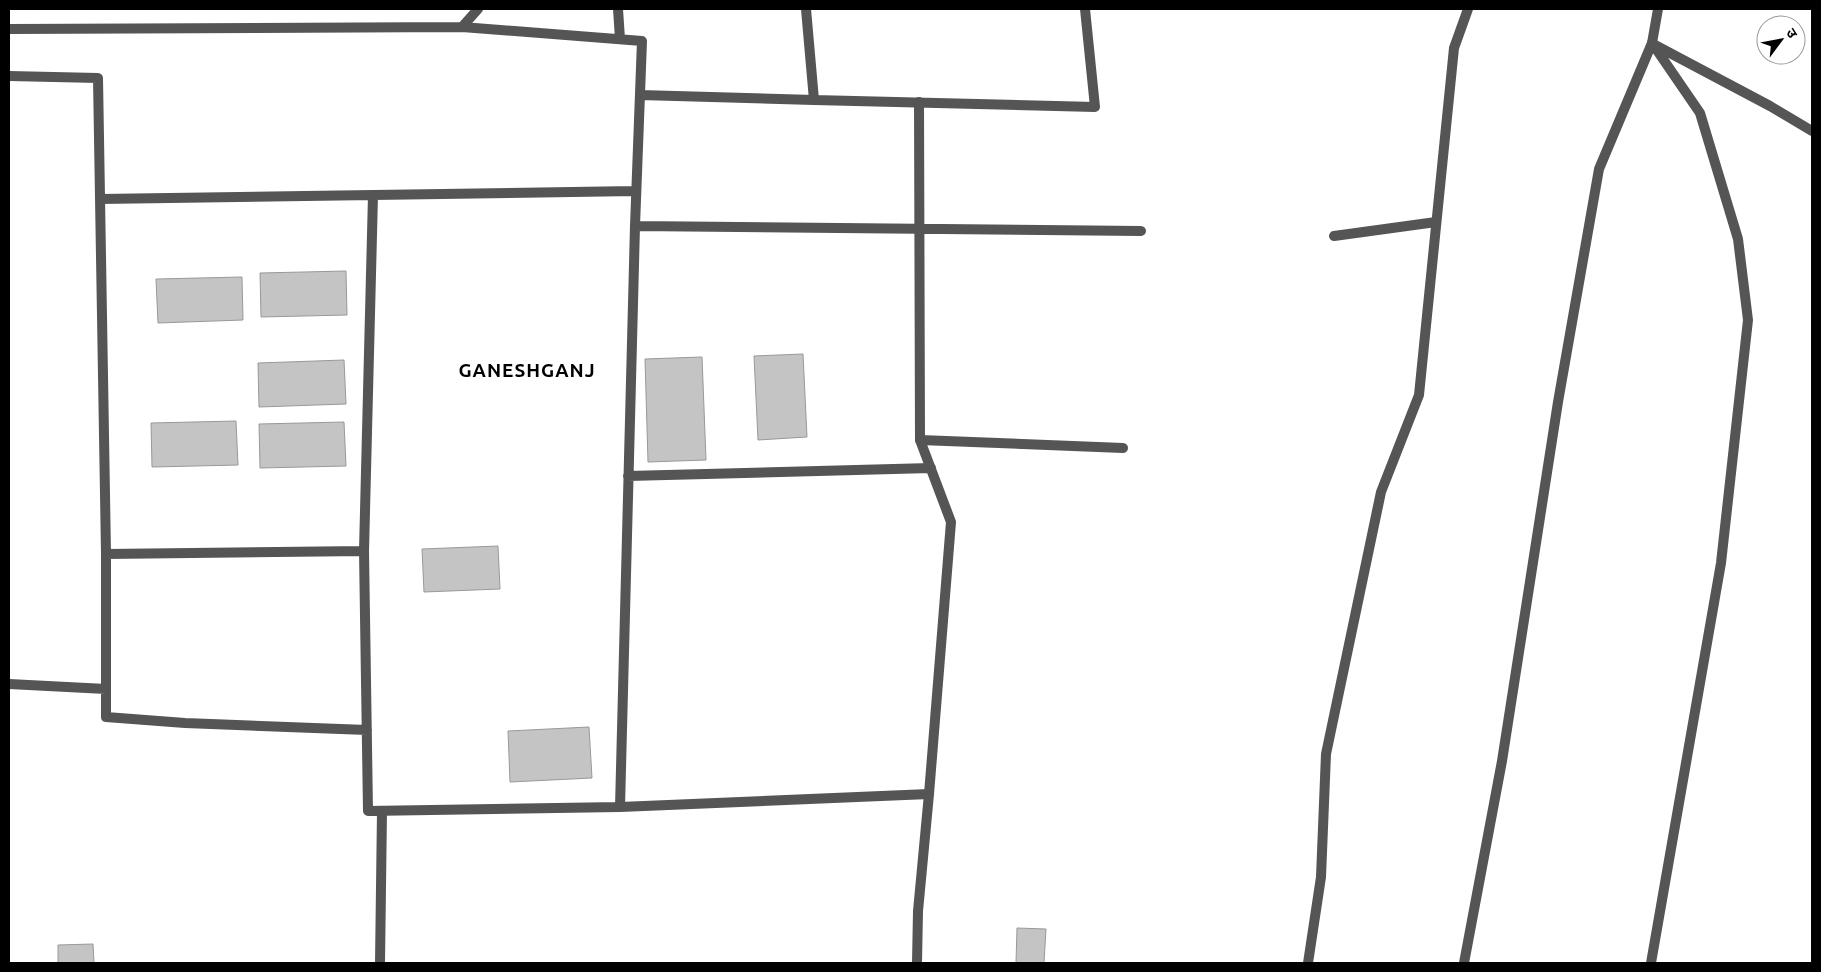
<svg xmlns="http://www.w3.org/2000/svg" width="1821" height="972" viewBox="0 0 1821 972" font-family="Ubuntu,'Noto Sans Devanagari',sans-serif">
<style>
.building{fill:#c4c4c4;stroke:#999}
.lines{fill:none;stroke-linecap:round;stroke-linejoin:round}
.lane{stroke:#555;stroke-width:10}
.street{stroke:#555;stroke-width:10}
.labels{text-anchor:middle;stroke-width:4;stroke-linejoin:round;paint-order:stroke}
.district-label{font-size:19px;font-weight:bold;letter-spacing:1px;fill:#000;stroke:#fff}
</style>
<rect width="100%" height="100%" fill="#fff"/>
<path class="building" d="M346,271L347,315L261,317L260,273Z
M242,277L243,320L158,323L156,279Z
M803,354L807,437L758,440L754,356Z
M702,357L706,460L648,462L645,359Z
M344,360L346,404L259,407L258,363Z
M236,421L238,465L152,467L151,423Z
M344,422L346,466L260,468L259,424Z
M498,546L500,589L424,592L422,549Z
M589,727L592,778L510,782L508,731Z
M1017,928L1046,929L1044,963H1016Z
M93,944L94,963H58V945Z"/>
<g class="lines">
<path class="lane" d="M806,9L814,100L1095,107L1085,9
M1653,44L1770,106L1812,131
M920,440L1123,448
M1308,963L1321,877L1326,754L1381,492L1419,395L1454,48L1468,9
M1464,963L1502,761L1558,402L1599,169L1652,43
M1651,963L1721,563L1748,320L1738,239L1700,113L1652,43"/>
<path class="street" d="M618,9L620,39
M462,27L478,9
M9,29L462,27L642,41L635,226L620,807
M1652,43L1658,9
M9,76L98,78L106,554V717L185,723L367,730
M640,95L814,100
M373,195L364,551L368,811L620,807L929,794
M100,199L636,191
M635,226L1141,231
M1334,236L1436,222
M628,476L931,468
M106,554L364,551
M9,684L106,689
M380,963L382,811
M917,963L918,911L929,794L951,522L920,440L919,102"/>
</g>
<g class="labels">
<g class="district-label">
<text x="527" y="377">GANESHGANJ</text>
</g>
</g>
<rect width="1821" height="972" fill="none" stroke="#000000" stroke-width="20"/>
<g transform="translate(1781 40) rotate(58)"><circle r="24" fill="#ffffff" stroke="#999999"/>
<path d="M0-4L9 19L0 12L-9 19Z" fill="#000000"/>
<text y="-8" font-size="14" font-weight="bold" text-anchor="middle" fill="#000000">उ</text>
</g>
</svg>
